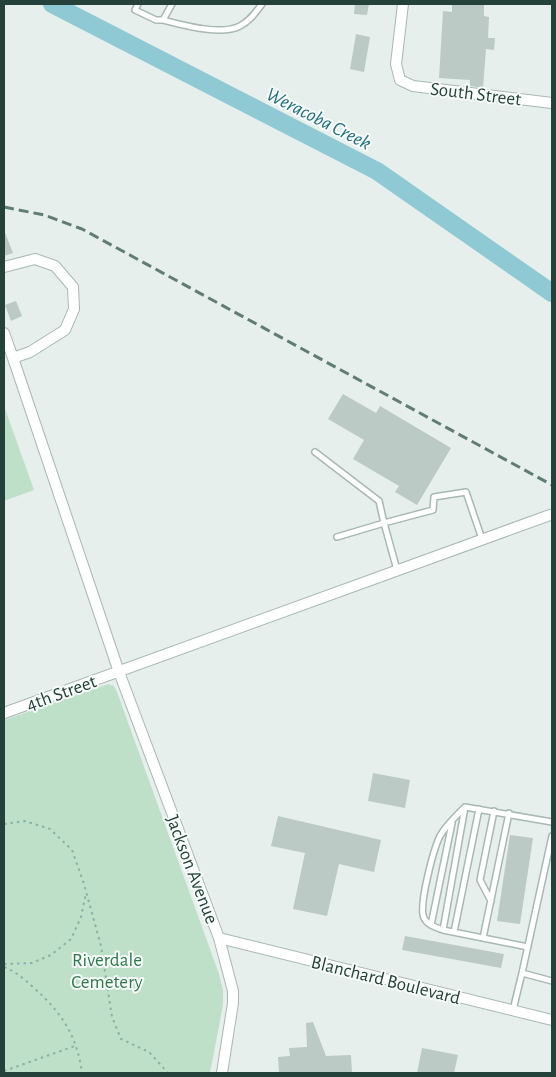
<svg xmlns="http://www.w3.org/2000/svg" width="556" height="1077" viewBox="0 0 556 1077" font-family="'Alegreya Sans',sans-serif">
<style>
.green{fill:#bfe0c8}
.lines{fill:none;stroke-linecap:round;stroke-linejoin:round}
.river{stroke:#8ec9d4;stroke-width:18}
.building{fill:#bbcac4}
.lane-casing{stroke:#a8b8b2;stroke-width:8}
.street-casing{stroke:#a8b8b2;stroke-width:12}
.path{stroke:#86b3a5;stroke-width:2;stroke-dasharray:2.5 4;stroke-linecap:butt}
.lane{stroke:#fff;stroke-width:5}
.street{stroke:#fff;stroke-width:10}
.rail{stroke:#5f7d75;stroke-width:3;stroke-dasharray:10 5;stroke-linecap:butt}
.labels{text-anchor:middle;stroke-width:4;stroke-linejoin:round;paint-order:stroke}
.street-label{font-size:19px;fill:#24423a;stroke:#f7fbf9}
.park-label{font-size:19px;fill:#2d7a4b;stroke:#f7fbf9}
.water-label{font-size:20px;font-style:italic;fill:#1c6f80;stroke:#f7fbf9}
</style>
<rect width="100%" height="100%" fill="#e6efeb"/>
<path class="green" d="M4,406L34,490L4,501Z
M108,684L114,686L117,692L219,974L223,990V1005L210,1073H4V720Z"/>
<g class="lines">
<path class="river" d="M52,4L377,171L552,293"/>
</g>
<path class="building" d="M355,4H369L367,15L354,14Z
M452,4H484V16L489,17L488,38H495L494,50L486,49L483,88L470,86V80L439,78L443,11L452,12Z
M356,34L370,37L364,72L350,69Z
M4,230L13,253L4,256Z
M16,301L22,316L11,321L5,305Z
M343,394L376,413L380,406L451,448L417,505L395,492L399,486L353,459L364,440L328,419Z
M373,773L410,780L405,808L368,801Z
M278,816L381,840L374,872L339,864L327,916L293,909L305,853L271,846Z
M510,835L533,838L520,924L497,921Z
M405,936L504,954L501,968L402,950Z
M313,1022L326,1056L351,1055L352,1073H279L278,1057L290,1056L289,1048L307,1047L306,1023Z
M422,1048L458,1055L454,1073H417Z"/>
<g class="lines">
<defs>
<path id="lane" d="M138,4L135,10L156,20H163
M172,4L163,20C183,25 221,36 240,26C250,21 256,12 262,4
M315,452L379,501L384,523L433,510L434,497L466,492L482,539
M337,537L384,523L397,570
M491,901L480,880L494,811
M431,925L452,823
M443,930L465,807
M454,932L479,809
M483,938L509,813
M528,947L443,930C437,928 427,925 424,918C418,906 434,848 440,836C446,825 456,816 465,807L552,822
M522,973L552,836
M513,1010L522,973L552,981"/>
<path id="street" d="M403,4L396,64L400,80L413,86L552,103
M4,267L35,259L55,266L73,287L74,309L65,330L30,352L13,358L4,333
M13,358L119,672L219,938L233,991V1003L222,1073
M4,713L550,515
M219,938L552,1020"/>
</defs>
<use href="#lane" class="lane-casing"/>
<use href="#street" class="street-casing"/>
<path class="path" d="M4,824L25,821L50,829L72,850L84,884L101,946L112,1017L121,1039L149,1052L168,1073
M4,964L32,963L51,955L71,939L81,917L86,893
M4,967C16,972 23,978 33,987C61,1012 77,1035 82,1073
M4,1071L75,1046"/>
<use href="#lane" class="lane"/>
<use href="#street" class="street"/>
<path class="rail" d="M4,207L44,215L82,229L552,485"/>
</g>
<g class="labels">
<g class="street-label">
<text transform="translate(476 93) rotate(7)" y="7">South Street</text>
<text transform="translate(61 692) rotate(-20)" y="7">4th Street</text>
<text transform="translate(193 869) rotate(69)" y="7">Jackson Avenue</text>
<text transform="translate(386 979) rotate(14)" y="7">Blanchard Boulevard</text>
</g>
<g class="park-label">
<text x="107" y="966">Riverdale<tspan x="107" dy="22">Cemetery</tspan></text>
</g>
<g class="water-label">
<text transform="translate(319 118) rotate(27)" y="7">Weracoba Creek</text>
</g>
</g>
<rect width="556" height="1077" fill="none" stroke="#24423a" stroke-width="10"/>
</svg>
